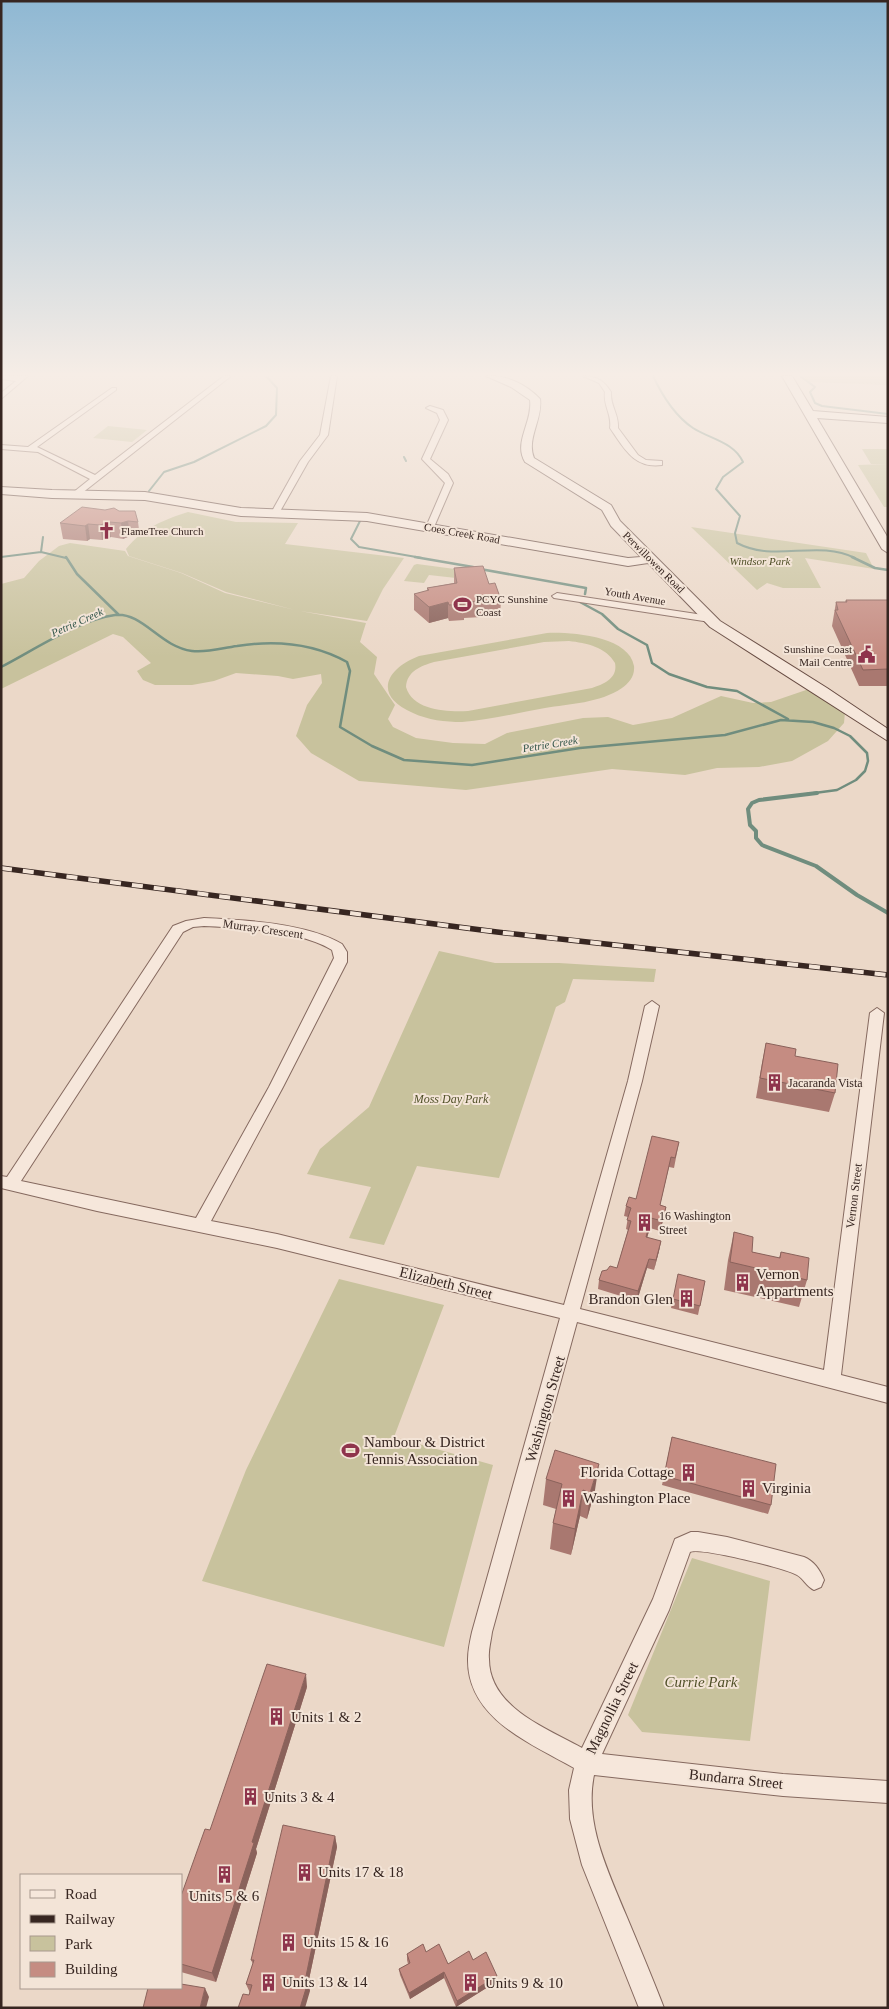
<svg xmlns="http://www.w3.org/2000/svg" width="889" height="2009" viewBox="0 0 889 2009" font-family="Georgia,serif">
<style>
.green{fill:#c8c29d;fill-rule:evenodd}
.lines{fill:none;stroke-linecap:round;stroke-linejoin:round}
.stream-far2{stroke:#708d7e;stroke-width:2}
.stream-far1{stroke:#708d7e;stroke-width:2.5}
.stream{stroke:#708d7e;stroke-width:4}
.street-casing{stroke:#85695f;stroke-width:2}
.secondary-casing{stroke:#674b42;stroke-width:2}
.street{fill:#f6e7db;fill-rule:evenodd}
.secondary{fill:#f6e7db;fill-rule:evenodd}
.rail-casing{stroke:#372621;stroke-width:5.5}
.rail{stroke:#f3e4d7;stroke-width:4;stroke-dasharray:11;stroke-linecap:butt}
.wall{fill:#a97870}
.shaded-wall{fill:#8a625b}
.building{fill:#c58c82;stroke:#8a625b}
.labels{text-anchor:middle;stroke-width:4;stroke-linejoin:round;paint-order:stroke}
.far-poi-label{font-size:11px;fill:#372621;stroke:#f3e4d7;text-anchor:start}
.far-street-label{font-size:11px;fill:#372621;stroke:#f3e4d7}
.far-park-label{font-size:11px;font-style:italic;fill:#515129;stroke:#f3e4d7}
.far-water-label{font-size:11px;font-style:italic;fill:#32554a;stroke:#f3e4d7}
.street-label{font-size:12px;fill:#372621;stroke:#f3e4d7}
.poi-label{font-size:12px;fill:#372621;stroke:#f3e4d7;text-anchor:start}
.park-label{font-size:12px;font-style:italic;fill:#515129;stroke:#f3e4d7}
.near-poi-label{font-size:15px;fill:#372621;stroke:#f3e4d7;text-anchor:start}
.near-street-label{font-size:15px;fill:#372621;stroke:#f3e4d7}
.near-park-label{font-size:15px;font-style:italic;fill:#515129;stroke:#f3e4d7}
</style>
<rect width="100%" height="100%" fill="#ebd8c8"/>
<path class="green" d="M804,376H888V385L807,382Z
M108,426L147,430L132,442L93,438Z
M862,449H888V464H871Z
M888,464V507H884L858,465Z
M188,512L236,522L298,523L285,544L404,558L383,589L367,621L300,611L366,623L360,642L377,657L374,674L395,705L388,719L393,727L416,738L453,743L485,744L507,733L583,718L608,717L633,725L672,718L721,696L753,703L771,702L809,689L845,712L844,723L828,741L792,761L759,767L717,768L685,775L612,769L466,790L359,781L311,753L296,736L307,705L322,683L321,674L293,679L278,676L236,673L214,681L192,685H155L143,680L137,671L151,663L123,637L113,634L1,689V584L24,578L39,561L59,546L70,543L125,551L128,556L181,573L225,593L295,610L226,592L182,573L129,556L126,549C143,528 163,520 188,512Z
M691,527L866,553L874,569L805,558L821,588H783L767,583L757,590Z
M417,564L470,571L465,579L429,575L424,583L404,581L414,565Z
M547,633C571,632 629,636 634,666C635,676 629,683 622,688C600,703 569,704 545,708C517,713 490,720 462,722C445,722 428,720 413,713C373,696 385,669 419,656ZM569,641C586,643 606,647 615,663C618,678 604,684 592,688L468,711C448,712 413,711 406,687C407,671 421,666 434,662L544,642Z
M439,951L495,963H559L656,969L654,982L573,979L565,1002L556,1007L499,1178L417,1166L384,1245L349,1238L371,1187L307,1174L320,1149L369,1107Z
M339,1279L444,1305L394,1437L493,1465L444,1647L202,1581L246,1470Z
M692,1558L770,1581L750,1741L642,1732L628,1715Z"/>
<g class="lines">
<path class="stream-far2" d="M653,376C662,395 675,416 693,428C710,439 734,442 743,462L723,477L716,489L740,516L735,533L737,543C775,563 817,539 855,558
M800,376L815,387L810,392L815,403L822,406L888,414
M404,457L406,461
M149,491L164,472L194,462L266,426L276,415L277,388L266,376
M360,521L351,539L359,547L422,558
M41,552L43,537
M1,557L41,552L66,558"/>
<path class="stream-far1" d="M66,557L77,574L119,615
M415,557L473,567
M852,557L875,568L888,570
M480,569L586,588L585,594
M580,602L602,614L618,629L647,645L652,663L669,674L707,687L737,691L788,719
M1,667C34,650 78,620 115,615C143,612 160,647 192,651C207,653 222,648 237,646C275,640 313,643 347,662L350,671L340,727L372,746L404,760L472,765L580,748L725,735L781,720L813,722L834,728L850,736L867,753L868,761L865,771L856,780L837,790L807,794"/>
<path class="stream" d="M817,793L759,800L752,803L748,809L750,825L756,831V838L762,845L816,866L857,895L888,913"/>
<defs>
<path id="street" d="M1,376H28L1,399V393L16,381L1,379Z
M224,376H231L77,497L70,495L90,479L38,452L1,449V445L28,447L112,388H116V390L37,447L95,475Z
M331,376H337L328,435L308,462L278,515H272L271,513L300,461L320,435Z
M583,376C597,376 604,381 611,392C610,406 619,414 618,428L638,455L646,460L662,461V465C634,469 624,448 610,428C612,414 603,406 605,392L599,383Z
M430,406L443,410L448,420L430,459L448,474L453,483L434,527L430,530L426,527L445,483L422,459L440,420L437,413L426,408Z
M557,593L710,616L715,619L710,622L554,598L552,596Z
M204,918C245,920 306,923 342,944L347,952V962L283,1087L211,1221L277,1234L564,1305L628,1081L645,1006L652,1001L659,1006L642,1081L580,1309L824,1370L870,1013L877,1008L884,1013L841,1375L888,1387V1403L577,1322L492,1632C491,1641 488,1650 489,1659C489,1707 546,1728 582,1748L653,1599L675,1539L691,1532H698L727,1537L804,1557C814,1561 820,1570 824,1580L821,1587L814,1590C806,1586 804,1579 797,1575C785,1568 699,1547 690,1552L669,1610L602,1754L783,1774L888,1781V1803L783,1796L594,1775C584,1823 608,1871 626,1915C639,1946 652,1977 664,2008H639L582,1865L570,1819L569,1790L574,1768C530,1743 467,1718 468,1659C468,1650 470,1641 472,1632L560,1318L277,1248L97,1211L1,1188V1176L7,1177L173,926L186,921ZM204,926C242,928 299,930 332,950L334,958L269,1087L196,1218L21,1181L183,932L193,927Z"/>
<path id="secondary" d="M486,376C505,374 527,385 540,399C543,419 526,439 534,458L611,505L620,521L720,621L827,688L888,729V741L710,627L648,563L628,566L367,521L241,516L145,500L52,498L1,494V487L52,490L145,492L241,508L367,513L628,558L641,557L611,526L602,510L525,462C513,442 533,422 530,400L511,387Z
M782,376H792L813,411L888,417V423L817,418L888,538V553L882,549Z"/>
</defs>
<use href="#street" class="street-casing"/>
<use href="#secondary" class="secondary-casing"/>
<use href="#street" class="street"/>
<use href="#secondary" class="secondary"/>
<defs>
<path id="rail" d="M1,868L497,932L888,975"/>
</defs>
<use href="#rail" class="rail-casing"/>
<use href="#rail" class="rail"/>
</g>
<path class="wall" d="M119,511L138,522L140,537L130,536L123,539L111,537L102,540L90,539L87,541L63,539L60,523Z
M454,568L489,584L501,600L500,616L464,618V620L449,621L448,618L429,623L414,610V594L427,591V588L454,583Z
M846,600H888V686H859L832,626L836,602H845Z
M766,1043L795,1056L835,1093L829,1112L756,1098L762,1063Z
M679,1142L674,1168L669,1167L660,1205L666,1207L664,1217L660,1231L650,1228L647,1238L661,1241L659,1251L654,1270L647,1268L637,1301L598,1289L599,1280L607,1270L617,1268L628,1230L626,1229L628,1217L624,1216L626,1206L636,1199Z
M734,1232L752,1252L779,1258L781,1252L807,1280L799,1307L724,1290L728,1260Z
M705,1281L698,1315L671,1308L673,1299Z
M672,1437L771,1505L768,1514L662,1485Z
M546,1479L595,1490L587,1519L580,1516L571,1555L550,1549L553,1523L556,1509L543,1505Z
M307,1687L256,1849L257,1853L216,1982L181,1972V1896L210,1830Z
M335,1836L337,1847L308,1984L310,1991L249,1995L250,1993L246,1984L253,1964L251,1960Z
M426,1952L448,1964L473,1960L496,1982L456,2007L444,1978L410,1999L400,1975L399,1969L408,1964L407,1960V1954Z"/>
<path class="shaded-wall" d="M128,521L130,536L123,539L121,523Z
M109,522L111,537L102,540L100,525Z
M88,524L90,539L87,541L85,526Z
M448,602V618L429,623V607Z
M666,1207L664,1217L660,1231L662,1221Z
M651,1218L650,1228L644,1247L646,1237Z
M661,1241L659,1251L654,1270L656,1260Z
M649,1259L647,1268L637,1301L638,1291Z
M599,1464L595,1490L587,1519L590,1493Z
M583,1490L580,1516L571,1555L575,1529Z
M306,1674L307,1687L256,1849L257,1853L216,1982L212,1973L252,1842Z
M335,1836L337,1847L308,1984L310,1991L305,2008H300L305,1981Z
M444,1972V1978L410,1999L409,1993Z
M497,1976L496,1982L456,2007L457,2001Z
M205,1988L209,1997L206,2008H200Z"/>
<path class="building" d="M82,507L105,510L114,508L119,511H135L138,522L128,521L121,523L109,522L100,525L88,524L85,526L60,523Z
M483,566L489,584L495,583L501,600L464,602V604L449,605L448,602L429,607L414,594L429,590L427,588L457,583L454,568Z
M846,600H888V669L863,670L835,610H838L836,602H847Z
M766,1043L796,1049L795,1056L838,1064L835,1093L760,1078Z
M652,1136L679,1142L675,1158L671,1157L660,1205L666,1207L662,1221L651,1218L646,1237L661,1241L656,1260L649,1259L638,1291L599,1280L602,1271L607,1270L610,1266L617,1268L631,1221L627,1220L631,1208L626,1206L629,1197L636,1199Z
M734,1232L753,1237L752,1252L780,1258L781,1252L809,1258L807,1280L730,1262Z
M678,1274L705,1281L700,1306L673,1299Z
M672,1437L776,1464L771,1505L664,1476Z
M555,1450L599,1464L590,1493L583,1490L575,1529L553,1523L562,1484L546,1479Z
M267,1664L306,1674L252,1842L254,1843L212,1973L181,1964V1896L205,1829L210,1830Z
M283,1825L335,1836L305,1981L308,1982L300,2008H238L243,1994L249,1995L252,1985L246,1984L254,1960H251Z
M423,1944L426,1952L439,1944L448,1964L469,1951L473,1960L486,1952L497,1976L457,2001L444,1972L409,1993L399,1969L410,1963L407,1954Z
M181,1984L205,1988L200,2008H143L148,1988H181Z"/>
<linearGradient id="sky" x2="0" y2="1"><stop stop-color="#8fb8d3"/><stop offset="0.57" stop-color="#f6ede6"/><stop offset="1" stop-color="#f6ede6" stop-opacity="0"/></linearGradient>
<rect width="889" height="657" fill="url(#sky)"/>
<defs>
<symbol id="church-bare" viewBox="-9 -9 18 18"><path d="M-1.2-6h2.4v3.5h3.3v2.4h-3.3V6h-2.4V-.1h-3.3v-2.4h3.3Z" fill="#8f344c" stroke="#f3e4d7" stroke-width="2.5" paint-order="stroke"/></symbol>
<symbol id="stadium-bare" viewBox="-9 -9 18 18"><path d="M0-5a6.5 5 0 1 0 0 10a6.5 5 0 1 0 0-10ZM-3.5-1.8h7v3.6h-7Z" fill="#8f344c" stroke="#f3e4d7" stroke-width="2.5" paint-order="stroke"/></symbol>
<symbol id="civic-bare" viewBox="-9 -9 18 18"><path d="M-.6-6.5H3V-4.5H.6V-3L4-1V1h2V6H-6V1h2V-1L-.6-3ZM-1.2 2.5V6h2.4V2.5Z" fill="#8f344c" stroke="#f3e4d7" stroke-width="2.5" paint-order="stroke"/></symbol>
<symbol id="building-bare" viewBox="-9 -9 18 18"><path d="M-4-6H4V6H1V3H-1V6H-4ZM-2.5-4.3h1.7v1.8h-1.7ZM.8-4.3h1.7v1.8H.8ZM-2.5-1h1.7V.8h-1.7ZM.8-1h1.7V.8H.8Z" fill="#8f344c" stroke="#f3e4d7" stroke-width="2.5" paint-order="stroke"/></symbol>
</defs>
<g fill-rule="evenodd">
<use href="#church-bare" x="94" y="518" width="25" height="25"/>
<use href="#stadium-bare" x="450" y="592" width="25" height="25"/>
<use href="#civic-bare" x="854" y="642" width="25" height="25"/>
<use href="#building-bare" x="762" y="1070" width="25" height="25"/>
<use href="#building-bare" x="632" y="1210" width="25" height="25"/>
<use href="#building-bare" x="730" y="1270" width="25" height="25"/>
<use href="#building-bare" x="674" y="1286" width="25" height="25"/>
<use href="#stadium-bare" x="338" y="1438" width="25" height="25"/>
<use href="#building-bare" x="676" y="1460" width="25" height="25"/>
<use href="#building-bare" x="736" y="1476" width="25" height="25"/>
<use href="#building-bare" x="556" y="1486" width="25" height="25"/>
<use href="#building-bare" x="264" y="1704" width="25" height="25"/>
<use href="#building-bare" x="238" y="1784" width="25" height="25"/>
<use href="#building-bare" x="292" y="1860" width="25" height="25"/>
<use href="#building-bare" x="212" y="1862" width="25" height="25"/>
<use href="#building-bare" x="276" y="1930" width="25" height="25"/>
<use href="#building-bare" x="256" y="1970" width="25" height="25"/>
<use href="#building-bare" x="458" y="1970" width="25" height="25"/>
</g>
<g class="labels">
<g class="far-poi-label">
<text x="121" y="535">FlameTree Church</text>
<text x="476" y="603">PCYC Sunshine<tspan x="476" dy="13">Coast</tspan></text>
<text x="852" y="653" text-anchor="end">Sunshine Coast<tspan x="852" dy="13">Mail Centre</tspan></text>
</g>
<g class="far-street-label">
<text transform="translate(462 533) rotate(10)" y="4">Coes Creek Road</text>
<text transform="translate(654 562) rotate(45)" y="4">Perwillowen Road</text>
<text transform="translate(635 596) rotate(10)" y="4">Youth Avenue</text>
</g>
<g class="far-park-label">
<text x="760" y="565">Windsor Park</text>
</g>
<g class="far-water-label">
<text transform="translate(77 622) rotate(-24)" y="4">Petrie Creek</text>
<text transform="translate(550 744) rotate(-9)" y="4">Petrie Creek</text>
</g>
<g class="street-label">
<text transform="translate(263 929) rotate(8)" y="4">Murray Crescent</text>
<text transform="translate(854 1196) rotate(-83)" y="4">Vernon Street</text>
</g>
<g class="poi-label">
<text x="788" y="1087">Jacaranda Vista</text>
<text x="659" y="1220">16 Washington<tspan x="659" dy="14">Street</tspan></text>
</g>
<g class="park-label">
<text x="451" y="1103">Moss Day Park</text>
</g>
<g class="near-poi-label">
<text x="756" y="1279">Vernon<tspan x="756" dy="17">Appartments</tspan></text>
<text x="673" y="1304" text-anchor="end">Brandon Glen</text>
<text x="364" y="1447">Nambour &amp; District<tspan x="364" dy="17">Tennis Association</tspan></text>
<text x="674" y="1477" text-anchor="end">Florida Cottage</text>
<text x="762" y="1493">Virginia</text>
<text x="583" y="1503">Washington Place</text>
<text x="291" y="1722">Units 1 &amp; 2</text>
<text x="264" y="1802">Units 3 &amp; 4</text>
<text x="318" y="1877">Units 17 &amp; 18</text>
<text x="224" y="1901" text-anchor="middle">Units 5 &amp; 6</text>
<text x="303" y="1947">Units 15 &amp; 16</text>
<text x="282" y="1987">Units 13 &amp; 14</text>
<text x="485" y="1988">Units 9 &amp; 10</text>
</g>
<g class="near-street-label">
<text transform="translate(446 1283) rotate(14)" y="5">Elizabeth Street</text>
<text transform="translate(545 1409) rotate(-74)" y="5">Washington Street</text>
<text transform="translate(612 1708) rotate(-64)" y="5">Magnollia Street</text>
<text transform="translate(736 1779) rotate(6)" y="5">Bundarra Street</text>
</g>
<g class="near-park-label">
<text x="701" y="1687">Currie Park</text>
</g>
</g>
<rect width="889" height="2009" fill="none" stroke="#372621" stroke-width="5"/>
<rect x="20" y="1874" width="162" height="115" fill="#f3e4d7" stroke="#a8988e"/>
<rect x="30" y="1890" width="25" height="8" fill="#f6e7db" stroke="#a8988e"/>
<text x="65" y="1899" font-size="15" fill="#372621">Road</text>
<rect x="30" y="1915" width="25" height="8" fill="#372621" stroke="#a8988e"/>
<text x="65" y="1924" font-size="15" fill="#372621">Railway</text>
<rect x="30" y="1936" width="25" height="15" fill="#c8c29d" stroke="#a8988e"/>
<text x="65" y="1949" font-size="15" fill="#372621">Park</text>
<rect x="30" y="1962" width="25" height="15" fill="#c58c82" stroke="#a8988e"/>
<text x="65" y="1974" font-size="15" fill="#372621">Building</text>
</svg>
